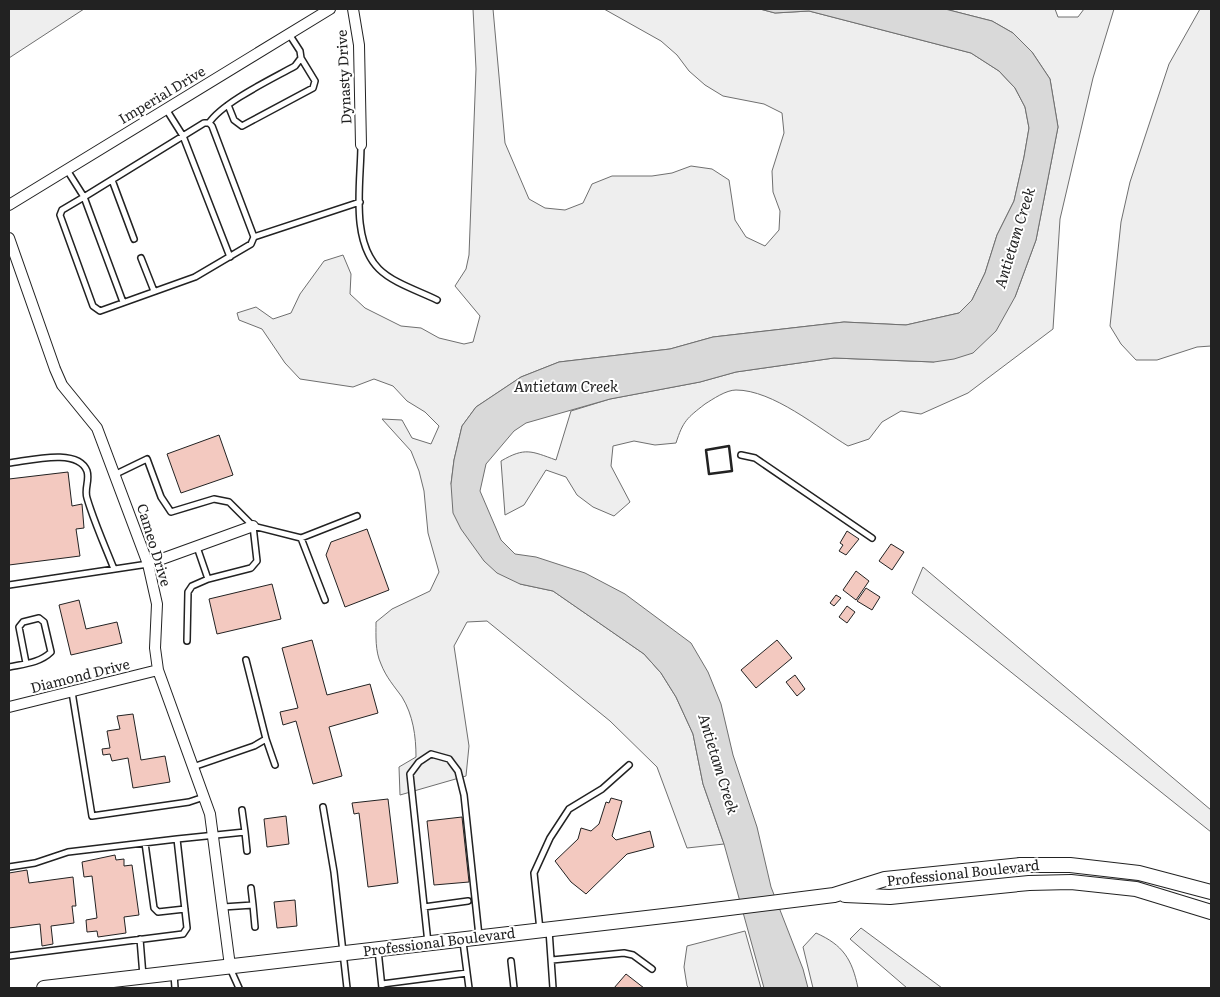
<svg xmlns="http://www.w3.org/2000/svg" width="1220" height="997" viewBox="0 0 1220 997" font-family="Literata,serif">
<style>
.green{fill:#eee;stroke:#6f6f6f}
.water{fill:#d9d9d9;stroke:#6f6f6f}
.building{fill:#f3c9c0;stroke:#222}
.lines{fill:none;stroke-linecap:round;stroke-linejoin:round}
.lane-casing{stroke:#222;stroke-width:8}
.street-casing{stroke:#222;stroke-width:12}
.secondary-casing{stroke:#222;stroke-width:16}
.lane{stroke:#fff;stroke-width:5}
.street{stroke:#fff;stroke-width:10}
.secondary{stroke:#fff;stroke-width:14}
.wall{stroke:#222;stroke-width:2.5}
.labels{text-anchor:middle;stroke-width:4;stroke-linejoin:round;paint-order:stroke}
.street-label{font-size:14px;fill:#222;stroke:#fff}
.water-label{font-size:15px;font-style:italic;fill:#222;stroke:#fff}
</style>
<rect width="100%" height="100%" fill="#fff"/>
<path class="green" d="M9,9H84L9,58Z
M473,9H493L505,143L529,199L545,208L565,210L583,203L592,184L612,176H652L672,173L691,166L712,169L729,180L735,220L746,237L765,246L779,230L780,211L773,192L772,171L784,133L782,113L764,104L723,96L705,85L689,71L677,55L661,41L604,9H760L775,13L809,11L971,53L999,71L1015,88L1025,107L1029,128L1024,157L1014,201L997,235L985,273L972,300L959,313L906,325L844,322L713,337L670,349L559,362L521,377L476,407L462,426L454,460L451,484L520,584L553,591L644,654L661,673L676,697L693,734L703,784L724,844L687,848L657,767L610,721L487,621L467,622L454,646L469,746L466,776L400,795L399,767L416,757C416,736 413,715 402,697C394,686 386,677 381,664C375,651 376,636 376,622L392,609L430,591L439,572L428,533L424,491L419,471L411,451L382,419L402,420L412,438L431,444L439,426L425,412L407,401L393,386L374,379L353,387L300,379L285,363L262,329L239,320L237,313L256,307L273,319L291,313L300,294L324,261L343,255L351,274L350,294L365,308L401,326L421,328L439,338L464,344L473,342L480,316L455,286L466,269L469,255L476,69Z
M945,9H1055L1058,17H1078L1084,9H1114L1093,78L1060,219L1053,329L968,393L921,414L901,411L882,422L869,439L848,446C818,428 773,390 736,390C726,390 713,399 705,404C687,418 683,421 676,443L655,445L634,441L613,446L611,466L630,502L614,516L593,507L577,495L566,477L546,470L524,505L505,515L501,461C525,447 531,451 556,460L571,411L610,399L700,382L736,372L834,358L934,362L1015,297L1036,240L1058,127L1050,79L1032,52L1013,33L992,21Z
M1200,9H1211V346L1197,347L1157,360H1136L1121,344L1110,326L1121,222L1130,182L1169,64Z
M923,567L1211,810V832L912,593Z
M861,928L942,988H907L850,939Z
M745,931L761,988H689L687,986L684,967L687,946Z
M816,933C843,945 852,959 858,988H813L803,947Z"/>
<path class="water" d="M760,9H945L992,21L1013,33L1032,52L1050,79L1058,127L1036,240L1015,297L996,331L973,353L954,359L934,362L834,358L736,372L700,382L610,399L526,423L514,431L486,464L480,491L501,540L515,554L536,557L585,573L625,594L691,643L708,672L721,704L733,755L757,827L771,887L803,969L808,988H764L724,844L703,784L693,734L676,697L661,673L644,654L553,591L520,584L497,573L484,561L461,529L453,513L451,484L454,460L462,426L476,407L521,377L559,362L670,349L713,337L844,322L906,325L959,313L972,300L985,273L997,235L1014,201L1024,157L1029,128L1025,107L1015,88L999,71L971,53L809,11L775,13Z"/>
<path class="building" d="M219,435L233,475L181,493L167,454Z
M68,472L72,506L82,504L84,528L76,529L80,556L9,565V479Z
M367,529L389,590L345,607L326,555L331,542Z
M847,531L859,539L846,555L839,551L843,545L840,543Z
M891,544L904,552L892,570L879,561Z
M856,571L869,581L856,600L843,590Z
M272,584L281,619L217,634L209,599Z
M866,588L880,597L872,610L857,601Z
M836,595L841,598L834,606L830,603Z
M79,600L86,629L117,622L122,643L71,655L59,605Z
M847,606L855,612L847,623L839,617Z
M312,640L327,695L370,684L378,713L329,727L342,776L313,784L296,721L283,725L280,712L298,708L282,648Z
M777,640L792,658L756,688L741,670Z
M795,675L805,689L797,696L786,682Z
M133,714L141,760L165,756L170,782L133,788L128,758L112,761L110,754L103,755L102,749L110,748L107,731L120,729L117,716Z
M611,798L622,801L612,836L616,840L650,831L654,847L627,854L586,894L571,882L555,861L578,839L581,828L591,831L599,824L606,802L609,803Z
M388,799L398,883L368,887L359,813L354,814L352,803Z
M286,816L289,844L267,847L264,819Z
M462,817L469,882L434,885L427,821Z
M115,855L116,860L124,859V866L132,865L139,915L124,917L126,933L98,937L97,931L87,932L86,920L97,918L92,876L84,877L82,862Z
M27,870L29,883L73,877L76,906H72L74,923L51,926L53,944L42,946L40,924L9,928V873Z
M295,900L297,926L277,928L274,902Z
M626,974L644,988H614Z"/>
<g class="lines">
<defs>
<path id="lane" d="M228,105L234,120L242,126L313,88L315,81L301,58
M166,109L183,136L230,257
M209,123C223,102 272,79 295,66L301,58L300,51L289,34
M361,145C361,182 350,240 379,269C393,283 419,291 437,300
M67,170L84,197L62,210L60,215L93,306L100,311L195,277L251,244L254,237L212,126L209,123H204L84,197L123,302
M112,180L134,239
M254,237L360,202
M141,258L154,291
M741,455L755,458L872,538
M9,463C28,461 78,447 87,471C90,480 84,489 87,498C94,522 105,546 114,569
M116,474L147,459L161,497L171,512L214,499L229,502L253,526L301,538L325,600
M301,538L357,516
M197,547L208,579L251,568L257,561L253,526
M9,585L148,564
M187,641L188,592L192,586L208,579
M9,667C23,664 40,663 51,652L44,622L39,618L23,622L19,627L26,663
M72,692L92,816L189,802L204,797
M266,739L275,765
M193,767L254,746L266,739L246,660
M323,807L334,872L347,988
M242,810L245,832
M177,839L245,832L247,851
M145,843L154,908L158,912L185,909
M9,867L35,863L68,852L177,839L187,928L183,934L9,956
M251,888L253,905
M223,907L253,905L255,927
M424,907L468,901
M540,930L534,873L550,838L569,809L602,789L629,765
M549,930L553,988
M140,939L143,976
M463,942L469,988
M428,943L410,774L419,762L431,754L449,759L458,771L464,795L479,936
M378,950L382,988
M552,960L624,953L633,955L652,969
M511,961L514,988
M230,968L239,988
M174,974L175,988
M382,984L467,973"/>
<path id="street" d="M353,9L359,45L361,145
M9,205L330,9
M9,238L55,369L62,385L97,428L148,564L157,604L155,648L158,670L210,814L230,966
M148,564L253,526
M9,707L158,670"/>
<path id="secondary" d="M845,895L890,897L1029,883L1071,882L1136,889L1211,912
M44,988L681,914L834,895L885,879L1020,865H1070L1139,873L1211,892"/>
</defs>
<use href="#lane" class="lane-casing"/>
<use href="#street" class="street-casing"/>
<use href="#secondary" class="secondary-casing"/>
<use href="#lane" class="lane"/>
<use href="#street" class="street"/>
<use href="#secondary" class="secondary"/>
<path class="wall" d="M729,446L732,471L709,474L706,450Z"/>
</g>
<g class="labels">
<g class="street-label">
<text transform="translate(344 77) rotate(-93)" y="5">Dynasty Drive</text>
<text transform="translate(162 95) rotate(-31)" y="5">Imperial Drive</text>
<text transform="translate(154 545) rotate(73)" y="5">Cameo Drive</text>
<text transform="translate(80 676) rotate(-14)" y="5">Diamond Drive</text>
<text transform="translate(963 873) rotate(-6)" y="5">Professional Boulevard</text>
<text transform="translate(439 942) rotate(-7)" y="5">Professional Boulevard</text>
</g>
<g class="water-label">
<text transform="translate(1015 238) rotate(-73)" y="5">Antietam Creek</text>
<text x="566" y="392">Antietam Creek</text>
<text transform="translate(718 764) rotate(73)" y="5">Antietam Creek</text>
</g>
</g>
<rect width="1220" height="997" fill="none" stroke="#222222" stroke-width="20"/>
</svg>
